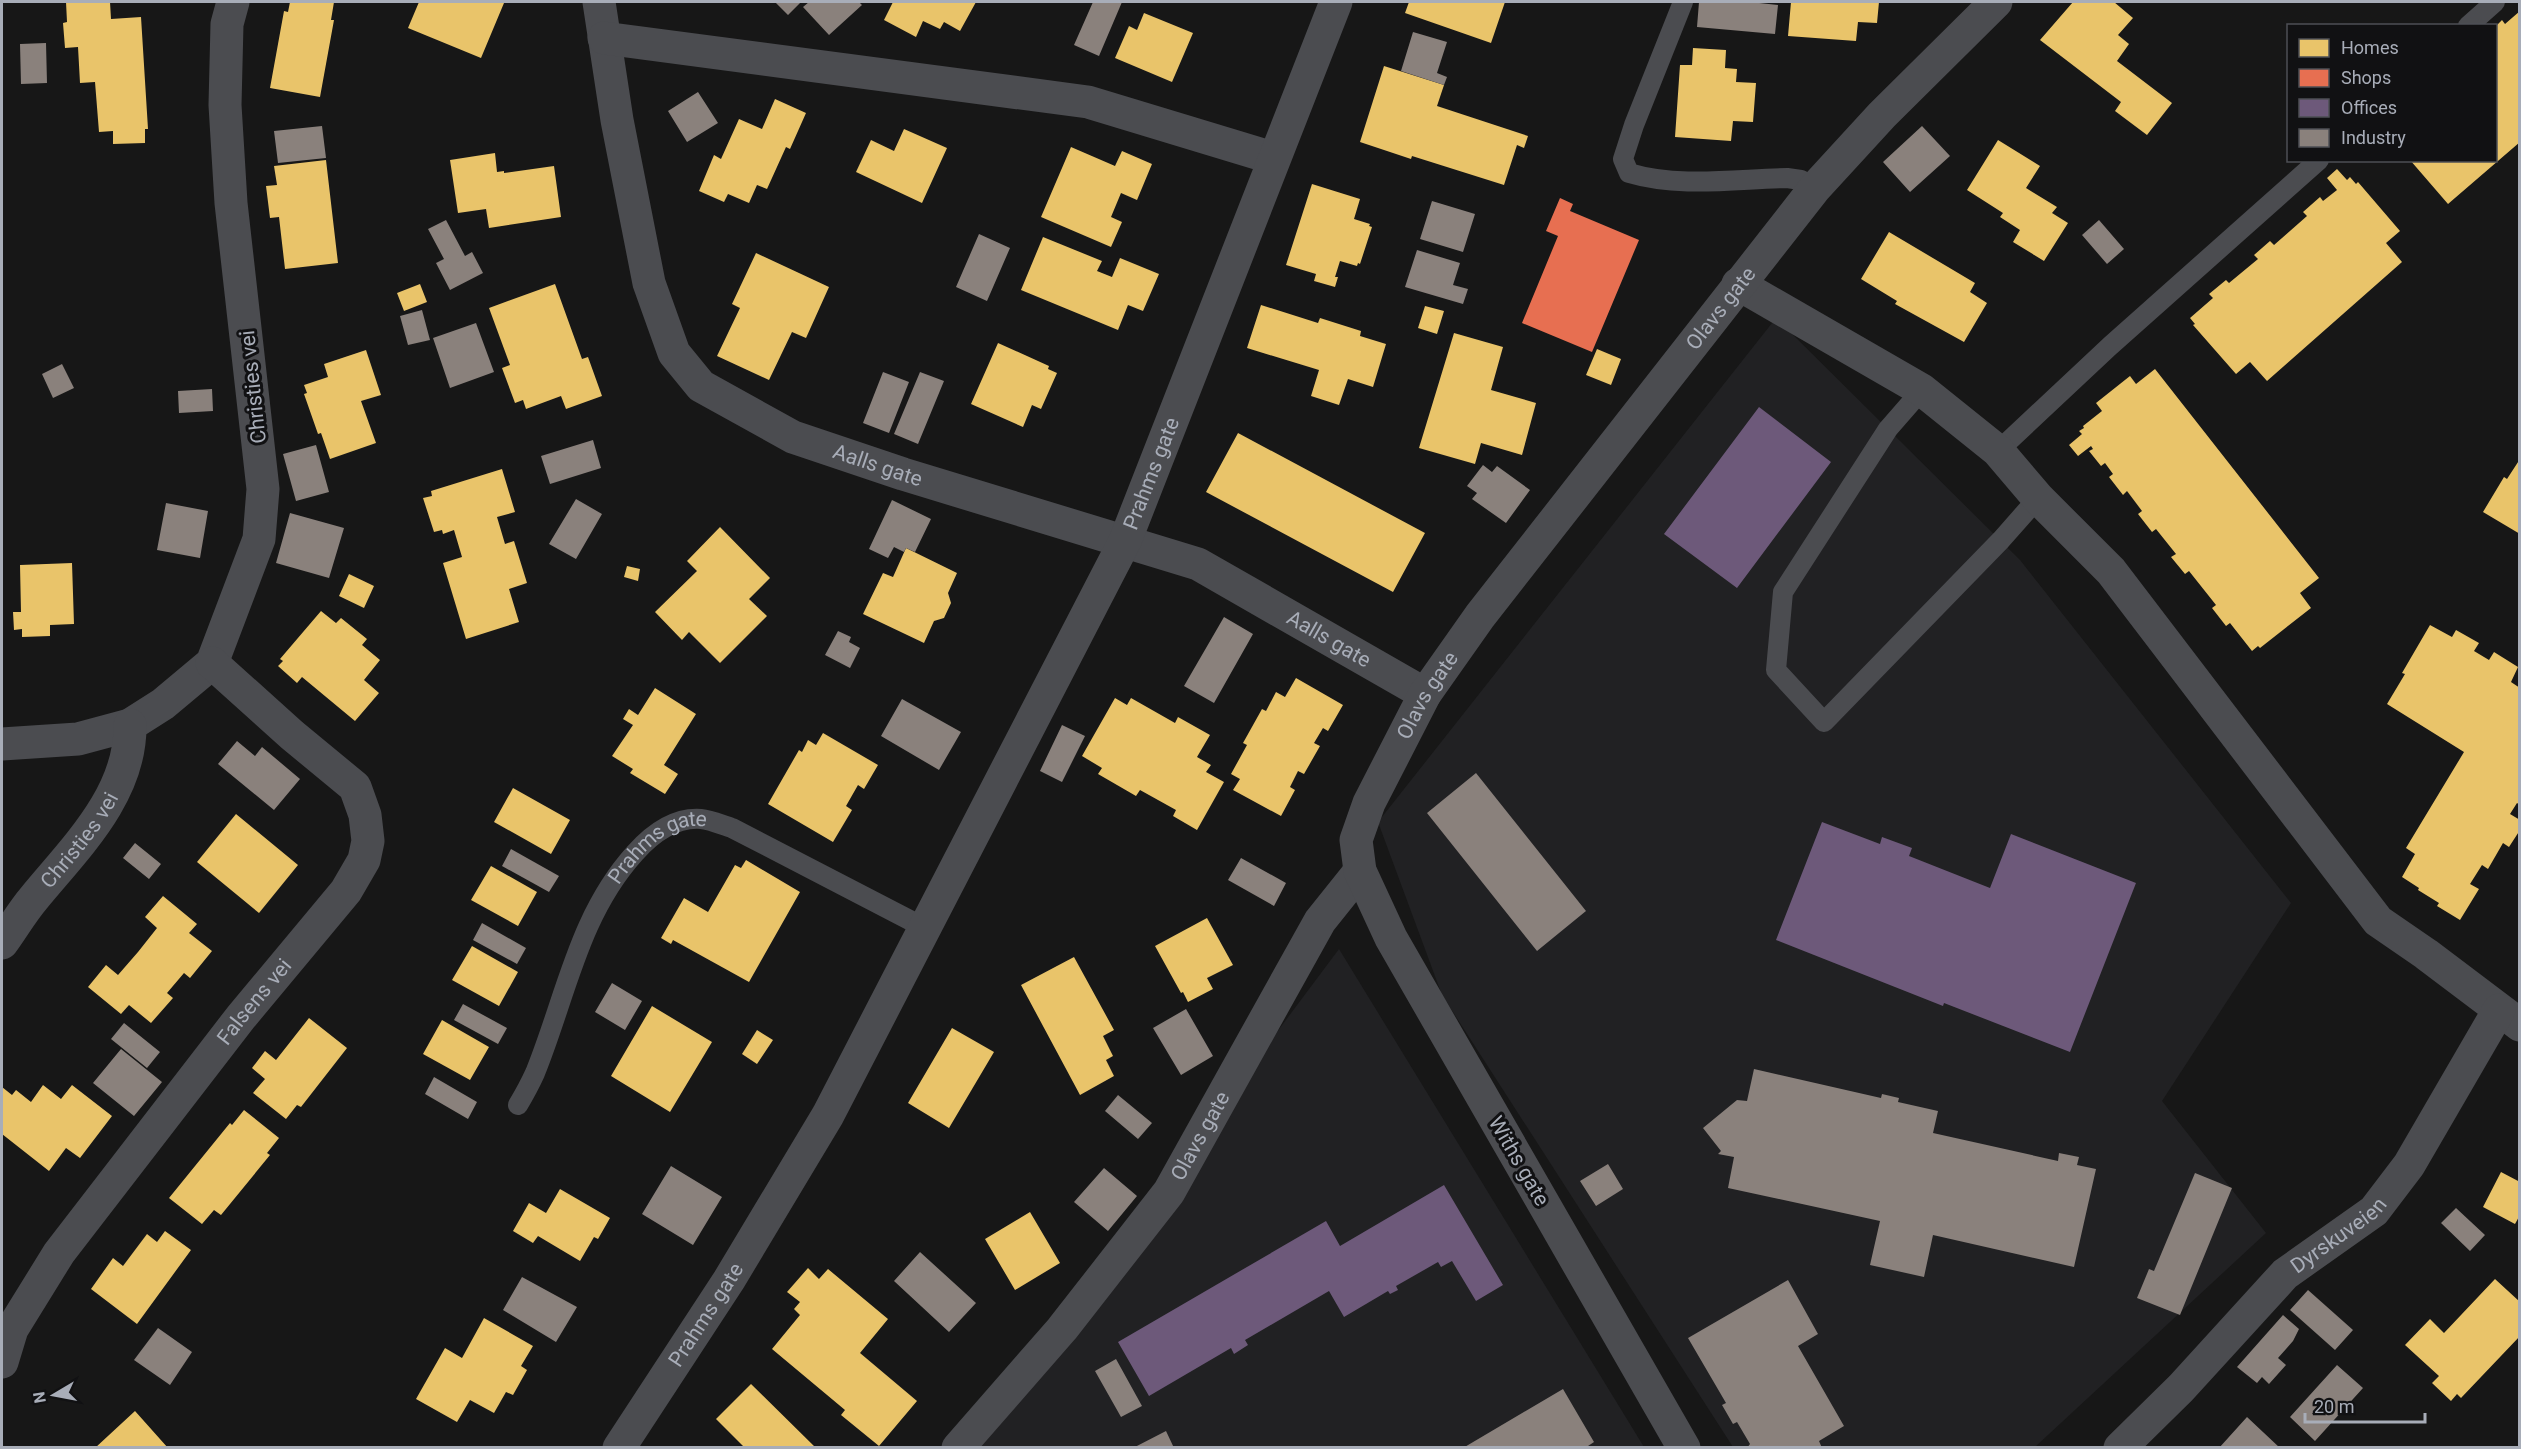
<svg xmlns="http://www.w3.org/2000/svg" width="2521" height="1449" viewBox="0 0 2521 1449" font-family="Roboto,sans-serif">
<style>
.built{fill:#212123}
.homes{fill:#e9c46a}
.shops{fill:#e76f51}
.offices{fill:#6d597a}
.industry{fill:#8a817c}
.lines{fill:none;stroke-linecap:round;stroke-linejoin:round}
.service{stroke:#4b4c50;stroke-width:20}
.minor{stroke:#4b4c50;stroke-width:33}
.labels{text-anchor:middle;stroke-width:6;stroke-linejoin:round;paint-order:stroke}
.street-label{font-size:21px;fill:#a8adb8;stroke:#111113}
</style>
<rect width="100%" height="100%" fill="#171717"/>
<path class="built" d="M1776,318L2020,560L2291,903L2162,1101L2266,1233L2035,1447H1733L1442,995L1378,822Z
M1339,949L1644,1447L966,1448Z"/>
<path class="homes" d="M66,2H110L111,19L141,17L148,129H145V143L113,144V131L99,132L95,82L80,83L78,47L65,48L63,23L67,22Z
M290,2H334L331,20H334L320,97L270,88L284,11L288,12Z
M419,2H500L504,3L481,58L408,28Z
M893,2H976L960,31L944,22L940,29L923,21L916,37L884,20Z
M1409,2H1505L1491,43L1405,13Z
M1791,2H1879L1877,23L1858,22L1856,41L1788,36Z
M2073,2H2114L2133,18L2118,35L2129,44L2117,61L2172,103L2147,135L2115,111L2121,102L2040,40Z
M2520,11V142L2448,204L2410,160H2496V26L2502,20L2505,24Z
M1144,13L1193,33L1172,82L1115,58L1129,26L1137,30Z
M1693,48L1726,50L1725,68L1737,69L1736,82L1756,83L1753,122L1733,121L1731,141L1675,137L1680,65H1692Z
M1384,66L1444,85L1437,106L1528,136L1524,148L1517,145L1504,185L1412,156L1411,159L1360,142Z
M775,99L806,113L790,149L786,147L767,189L757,185L749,203L728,194L724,202L699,191L714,155L721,159L739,119L762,129Z
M904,129L947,148L922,203L856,172L871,140L894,151Z
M1998,140L2040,166L2026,188L2057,207L2052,213L2068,223L2044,261L2013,242L2020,230L2000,217L2003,213L1967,190Z
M1071,147L1115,166L1122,151L1152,164L1137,200L1121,193L1111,217L1122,222L1111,247L1041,217Z
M495,153L497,172L504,171V173L554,166L561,217L489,228L486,209L458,213L450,160Z
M326,160L338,263L285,269L279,217L270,218L266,186L277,185L274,166Z
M2337,169L2347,180L2350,177L2356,184L2358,182L2400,231L2386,243L2402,262L2267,381L2250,362L2236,374L2193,325L2195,324L2190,318L2213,298L2209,294L2226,280L2229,283L2258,259L2254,255L2270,241L2274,245L2307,216L2303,212L2320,197L2323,201L2337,190L2327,178Z
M1312,184L1360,199L1354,219L1370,224L1369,226L1372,227L1360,264L1358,263L1357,266L1340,261L1335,277H1338L1335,287L1314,281L1316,274L1286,265Z
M1889,232L1975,283L1970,292L1987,303L1964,342L1895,304L1897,301L1861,279Z
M1043,237L1102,261L1097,271L1112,277L1120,258L1159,274L1143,311L1128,305L1118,330L1021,290Z
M756,253L829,287L806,338L792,332L769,380L717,356L740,308L732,304Z
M420,284L427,302L404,311L397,293Z
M555,284L582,359L588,357L602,396L566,409L561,396L526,409L523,400L515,403L502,368L510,365L489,308Z
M1261,305L1318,323L1320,318L1361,331L1360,336L1386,344L1373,387L1348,379L1339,405L1311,396L1319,370L1247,348Z
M1425,306L1444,311L1437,334L1418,328Z
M1454,333L1503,347L1491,390L1536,403L1522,455L1481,443L1475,464L1419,448Z
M998,343L1049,366L1048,369L1057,373L1041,409L1032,405L1023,427L971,404Z
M1597,349L1621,359L1611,385L1586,375Z
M366,350L381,395L361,401L376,443L330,459L321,433L318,434L304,394L307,393L304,385L328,377L324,364Z
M2155,369L2319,578L2300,593L2311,608L2260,648L2258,646L2252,651L2230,623L2226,626L2212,608L2216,605L2189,571L2185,574L2171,557L2176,554L2156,529L2152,532L2138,514L2142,511L2127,491L2123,495L2109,477L2113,474L2105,463L2101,466L2089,451L2093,449L2091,446L2078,456L2069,445L2082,434L2079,431L2084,428L2083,426L2102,411L2096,403L2130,376L2136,384Z
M1238,433L1425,533L1393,592L1206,492Z
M2520,459V534L2483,512L2504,477L2507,479Z
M502,469L515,512L497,517L505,544L514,541L527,583L509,589L519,622L466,639L443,563L462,557L454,530L443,534L442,530L434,532L423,498L432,496L431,491Z
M720,527L770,578L749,599L767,616L720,663L689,632L682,640L655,612L697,571L687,561Z
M906,548L957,573L948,593L951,603L944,618L934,621L924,643L863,614L883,573L893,577Z
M72,563L74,624L50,625V636L22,637V629L14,630L13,612H21L20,565Z
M627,566L640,569L638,581L624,577Z
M349,574L374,586L364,608L339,596Z
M321,611L336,623L341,618L367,639L362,645L380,660L364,680L379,693L355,721L302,677L297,683L278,666L283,661L280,659Z
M2430,625L2452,637L2456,630L2479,643L2474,651L2489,660L2494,652L2518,667L2511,682L2520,688V805L2517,803L2510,814L2520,820V830L2509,847L2503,843L2488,869L2482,865L2470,884L2479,889L2460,920L2437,906L2439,903L2418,890L2419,888L2402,877L2415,854L2406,848L2464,752L2387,704L2405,674L2402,673Z
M1296,678L1343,705L1328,731L1323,728L1314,743L1320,746L1304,774L1298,771L1290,787L1295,790L1281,816L1233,790L1240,779L1231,774L1247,745L1243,743L1262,709L1266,711L1276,692L1285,697Z
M655,688L696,714L664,765L678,774L665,794L630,773L633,769L612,756L633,725L623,719L629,709L638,715Z
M1115,698L1127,705L1131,698L1175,723L1178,717L1210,735L1197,757L1211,765L1206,772L1224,782L1197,830L1173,816L1176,810L1140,790L1136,796L1098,774L1102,768L1082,756Z
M823,733L878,765L864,789L858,785L846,806L852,810L833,842L768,804L799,750L802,752L808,740L816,745Z
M513,788L570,820L551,854L494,822Z
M236,814L298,865L259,913L197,862Z
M746,860L800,892L749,982L673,940L671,944L661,938L684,898L708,912L735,865L741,868Z
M491,866L537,892L518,926L471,900Z
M163,896L197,924L189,933L212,951L190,978L184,973L167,993L173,998L151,1023L129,1005L121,1014L88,987L106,965L118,975L138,952L157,928L145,917Z
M1207,918L1233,965L1207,978L1213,989L1188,1002L1183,992L1181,993L1155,946Z
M472,946L518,972L499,1006L452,980Z
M1074,957L1114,1030L1103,1036L1113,1056L1106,1060L1114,1076L1080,1095L1021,985Z
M652,1006L712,1042L670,1112L611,1076Z
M309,1018L347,1048L301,1107L297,1105L286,1119L253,1093L265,1079L252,1068L265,1051L276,1060Z
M442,1020L489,1047L470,1080L423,1054Z
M952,1028L994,1052L949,1128L908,1103Z
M757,1030L773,1040L757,1064L742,1054Z
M43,1085L61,1099L72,1085L112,1116L80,1158L66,1148L49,1171L2,1134V1087L12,1095L16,1090L31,1102Z
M244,1110L279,1138L267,1153L270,1155L221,1215L214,1210L202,1224L169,1198L230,1123L232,1125Z
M2501,1172L2520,1182V1215L2515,1224L2483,1207Z
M560,1189L610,1218L598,1239L594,1237L580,1261L538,1236L533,1243L513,1231L529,1203L546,1213Z
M1030,1212L1060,1263L1015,1290L985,1239Z
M165,1231L191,1250L137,1324L91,1289L113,1258L123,1266L147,1234L157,1242Z
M808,1268L819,1279L828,1269L888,1319L860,1353L917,1401L879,1446L841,1415L845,1410L772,1349L800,1315L794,1309L800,1302L787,1292Z
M2495,1279L2520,1302V1336L2461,1398L2457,1394L2451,1401L2432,1383L2439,1376L2405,1345L2430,1319L2444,1333Z
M484,1318L533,1346L521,1366L527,1370L513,1395L506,1392L494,1413L470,1400L457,1422L416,1399L445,1348L462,1358Z
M751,1384L816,1448H745L716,1419Z
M135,1411L168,1448H95Z"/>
<path class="shops" d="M1560,198L1573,204L1570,211L1639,240L1592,352L1522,323L1558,236L1546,231Z"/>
<path class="offices" d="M1759,407L1831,462L1737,588L1664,534Z
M1822,822L1880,844L1882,837L1912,848L1909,856L1990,888L2011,834L2136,883L2070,1052L1944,1003L1943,1006L1776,940Z
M1444,1185L1503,1285L1476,1301L1452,1261L1441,1267L1438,1262L1396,1286L1398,1290L1390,1294L1388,1291L1344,1317L1329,1291L1245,1340L1248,1345L1234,1354L1231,1348L1149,1396L1118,1342L1326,1221L1340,1246Z"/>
<path class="industry" d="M775,2H801L788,15Z
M809,2H859L862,5L829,35L803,7Z
M1093,2H1122L1099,56L1074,45Z
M1699,2H1750L1778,5L1775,34L1697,27Z
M1413,32L1447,42L1437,73L1447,77L1444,85L1401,71Z
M46,43L47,83L21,84L20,44Z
M698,92L718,123L687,142L668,111Z
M322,126L326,158L278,163L274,131Z
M1922,126L1950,156L1910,192L1883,162Z
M1432,201L1475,214L1463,252L1420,239Z
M446,220L465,256L472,252L483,273L450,290L436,263L444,259L428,229Z
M2099,220L2124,249L2107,264L2082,235Z
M979,234L1010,248L987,301L956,287Z
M1417,250L1460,263L1453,285L1468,289L1463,304L1405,287Z
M422,310L430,340L408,345L400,316Z
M476,323L494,372L450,388L433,338Z
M62,364L74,388L53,398L42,374Z
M883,372L909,382L889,433L863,423Z
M920,372L944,381L918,444L894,434Z
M212,389L213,411L179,413L178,391Z
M593,440L601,468L550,484L541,456Z
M316,445L329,492L296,501L283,454Z
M1483,465L1492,472L1497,466L1530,490L1506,523L1472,499L1477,493L1467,486Z
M576,499L602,514L576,559L549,544Z
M892,500L931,519L915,552L906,548L904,552L894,547L888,558L869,549Z
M166,503L208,511L200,558L157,550Z
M290,513L344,528L329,578L276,563Z
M1224,617L1253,634L1214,703L1184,686Z
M838,631L851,637L849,642L860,648L850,668L825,655Z
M902,699L961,732L939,770L881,736Z
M1062,725L1085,736L1062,782L1040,771Z
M237,741L255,756L262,747L300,779L274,810L218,764Z
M1476,773L1586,911L1537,951L1427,813Z
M135,843L161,864L149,879L123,858Z
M511,849L559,876L549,892L502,866Z
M1241,858L1286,883L1274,906L1228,880Z
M482,923L526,948L517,964L473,940Z
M612,983L642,1001L625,1030L595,1012Z
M463,1004L507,1028L498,1044L454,1020Z
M1186,1009L1213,1056L1181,1075L1153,1028Z
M124,1023L160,1052L147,1068L111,1039Z
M121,1049L162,1082L134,1116L93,1083Z
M1754,1069L1881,1098L1882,1094L1899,1098L1898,1102L1938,1111L1933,1133L2058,1161L2059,1153L2079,1157L2077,1165L2096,1169L2074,1267L1933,1235L1924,1277L1870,1265L1880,1221L1728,1188L1734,1157L1718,1154L1721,1151L1703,1128L1737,1100L1747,1101Z
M434,1077L477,1102L468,1119L425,1094Z
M1118,1095L1152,1123L1138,1139L1105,1111Z
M1608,1164L1623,1189L1596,1206L1580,1181Z
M671,1166L722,1197L693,1245L642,1214Z
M1104,1168L1137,1196L1108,1231L1074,1202Z
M2195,1173L2232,1188L2180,1315L2137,1298L2149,1269L2154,1271Z
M2456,1208L2485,1235L2470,1251L2441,1223Z
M920,1252L976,1303L949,1332L894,1281Z
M522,1277L577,1307L556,1342L503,1310Z
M1788,1280L1818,1334L1798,1346L1844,1426L1819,1441L1822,1448H1747L1750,1444L1737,1422L1733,1424L1722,1405L1726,1403L1688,1338Z
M2308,1290L2353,1330L2335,1350L2290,1310Z
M2283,1315L2299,1329L2293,1341L2278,1358L2286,1365L2269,1384L2262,1377L2257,1383L2237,1367Z
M158,1328L192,1352L170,1385L134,1360Z
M1116,1359L1142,1406L1121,1417L1095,1371Z
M2337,1365L2363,1388L2315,1441L2290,1417Z
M1563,1389L1594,1442L1585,1448H1463Z
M2247,1417L2280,1448H2219Z
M1166,1431L1174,1448H1133Z"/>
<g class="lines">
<g class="service">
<path d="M1683,2L1634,125L1623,159L1629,173C1679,188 1736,179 1787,178L1801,180L1815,188"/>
<path d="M2468,26L2495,2"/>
<path d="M1922,390L1888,429L1783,592L1776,670L1824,722L2001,540L2038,498"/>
<path d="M1998,451L2110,346L2319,160"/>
<path id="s1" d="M518,1105C524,1095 530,1084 535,1073C566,997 578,916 635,853C652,834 674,817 701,819C711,820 722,825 732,828L925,928"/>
</g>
<g class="minor">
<path id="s2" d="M599,2L617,120L649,283L674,353L701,386L793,437L903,474L1198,564L1425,694"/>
<path d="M604,38L1088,102L1273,158"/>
<path d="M1738,284L1922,390L1998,451L2038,498L2111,571L2378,921L2426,954L2520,1025"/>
<path d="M2,744L78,739L130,725L163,704L212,663L259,539L263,489L231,203L225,105L227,24L233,2"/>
<path id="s3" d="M2,943C13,928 22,912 34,898C75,848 131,795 130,725"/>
<path id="s4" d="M2,1362L12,1329L59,1253L241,1017L346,891L364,860L368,841L365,815L355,787L292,735L212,663"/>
<path id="s5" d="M619,1448L729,1280L828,1115L1125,541L1336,2"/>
<path id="s6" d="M958,1448L1062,1329L1169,1192L1320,921L1360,871"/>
<path id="s7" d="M1684,1448L1391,938L1360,871L1356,840L1369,803L1425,694L1480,616L1815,188L1882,115L1996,2"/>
<path id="s8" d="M2120,1448L2181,1388L2285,1274L2374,1211L2409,1165L2499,1010"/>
</g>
</g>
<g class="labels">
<g class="street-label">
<text dy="7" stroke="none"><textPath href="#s7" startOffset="1341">Olavs gate</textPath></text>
<text transform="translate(253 387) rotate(-96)" y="7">Christies vei</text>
<text dy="7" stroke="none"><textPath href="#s2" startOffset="597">Aalls gate</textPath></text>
<text dy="7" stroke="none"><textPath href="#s5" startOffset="1112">Prahms gate</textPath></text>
<text dy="7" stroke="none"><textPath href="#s2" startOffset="1083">Aalls gate</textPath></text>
<text dy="7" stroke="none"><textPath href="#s7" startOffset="855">Olavs gate</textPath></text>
<text dy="7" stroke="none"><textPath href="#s3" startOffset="129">Christies vei</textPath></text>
<text dy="7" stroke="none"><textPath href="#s1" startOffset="303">Prahms gate</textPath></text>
<text dy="7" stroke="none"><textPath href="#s4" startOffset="442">Falsens vei</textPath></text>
<text dy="7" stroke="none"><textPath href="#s6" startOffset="396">Olavs gate</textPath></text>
<text transform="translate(1519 1161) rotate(60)" y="7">Withs gate</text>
<text dy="7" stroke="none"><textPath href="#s8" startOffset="306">Dyrskuveien</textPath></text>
<text dy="7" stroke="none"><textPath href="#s5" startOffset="159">Prahms gate</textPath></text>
</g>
</g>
<rect width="2521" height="1449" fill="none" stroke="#a8adb8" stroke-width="6"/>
<rect x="2287" y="24" width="210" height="138" fill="#111113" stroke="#4d4f55" stroke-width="1.5"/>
<rect x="2299" y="39" width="30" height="18" fill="#e9c46a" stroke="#4d4f55" stroke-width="1.5"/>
<text x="2341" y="54" font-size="18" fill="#a8adb8">Homes</text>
<rect x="2299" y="69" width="30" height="18" fill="#e76f51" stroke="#4d4f55" stroke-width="1.5"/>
<text x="2341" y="84" font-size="18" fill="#a8adb8">Shops</text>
<rect x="2299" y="99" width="30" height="18" fill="#6d597a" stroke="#4d4f55" stroke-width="1.5"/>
<text x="2341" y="114" font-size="18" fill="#a8adb8">Offices</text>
<rect x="2299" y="129" width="30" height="18" fill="#8a817c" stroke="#4d4f55" stroke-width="1.5"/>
<text x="2341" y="144" font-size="18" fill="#a8adb8">Industry</text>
<g transform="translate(54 1395) rotate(260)" stroke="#111113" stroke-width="4.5" paint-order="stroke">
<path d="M0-4.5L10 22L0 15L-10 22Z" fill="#a8adb8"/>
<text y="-9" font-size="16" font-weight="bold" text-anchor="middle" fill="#a8adb8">N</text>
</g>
<path d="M2305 1413v9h120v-9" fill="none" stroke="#a8adb8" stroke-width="3"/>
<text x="2314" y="1413" font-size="18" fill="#a8adb8" stroke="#111113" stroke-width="4.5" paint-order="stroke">20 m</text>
</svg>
